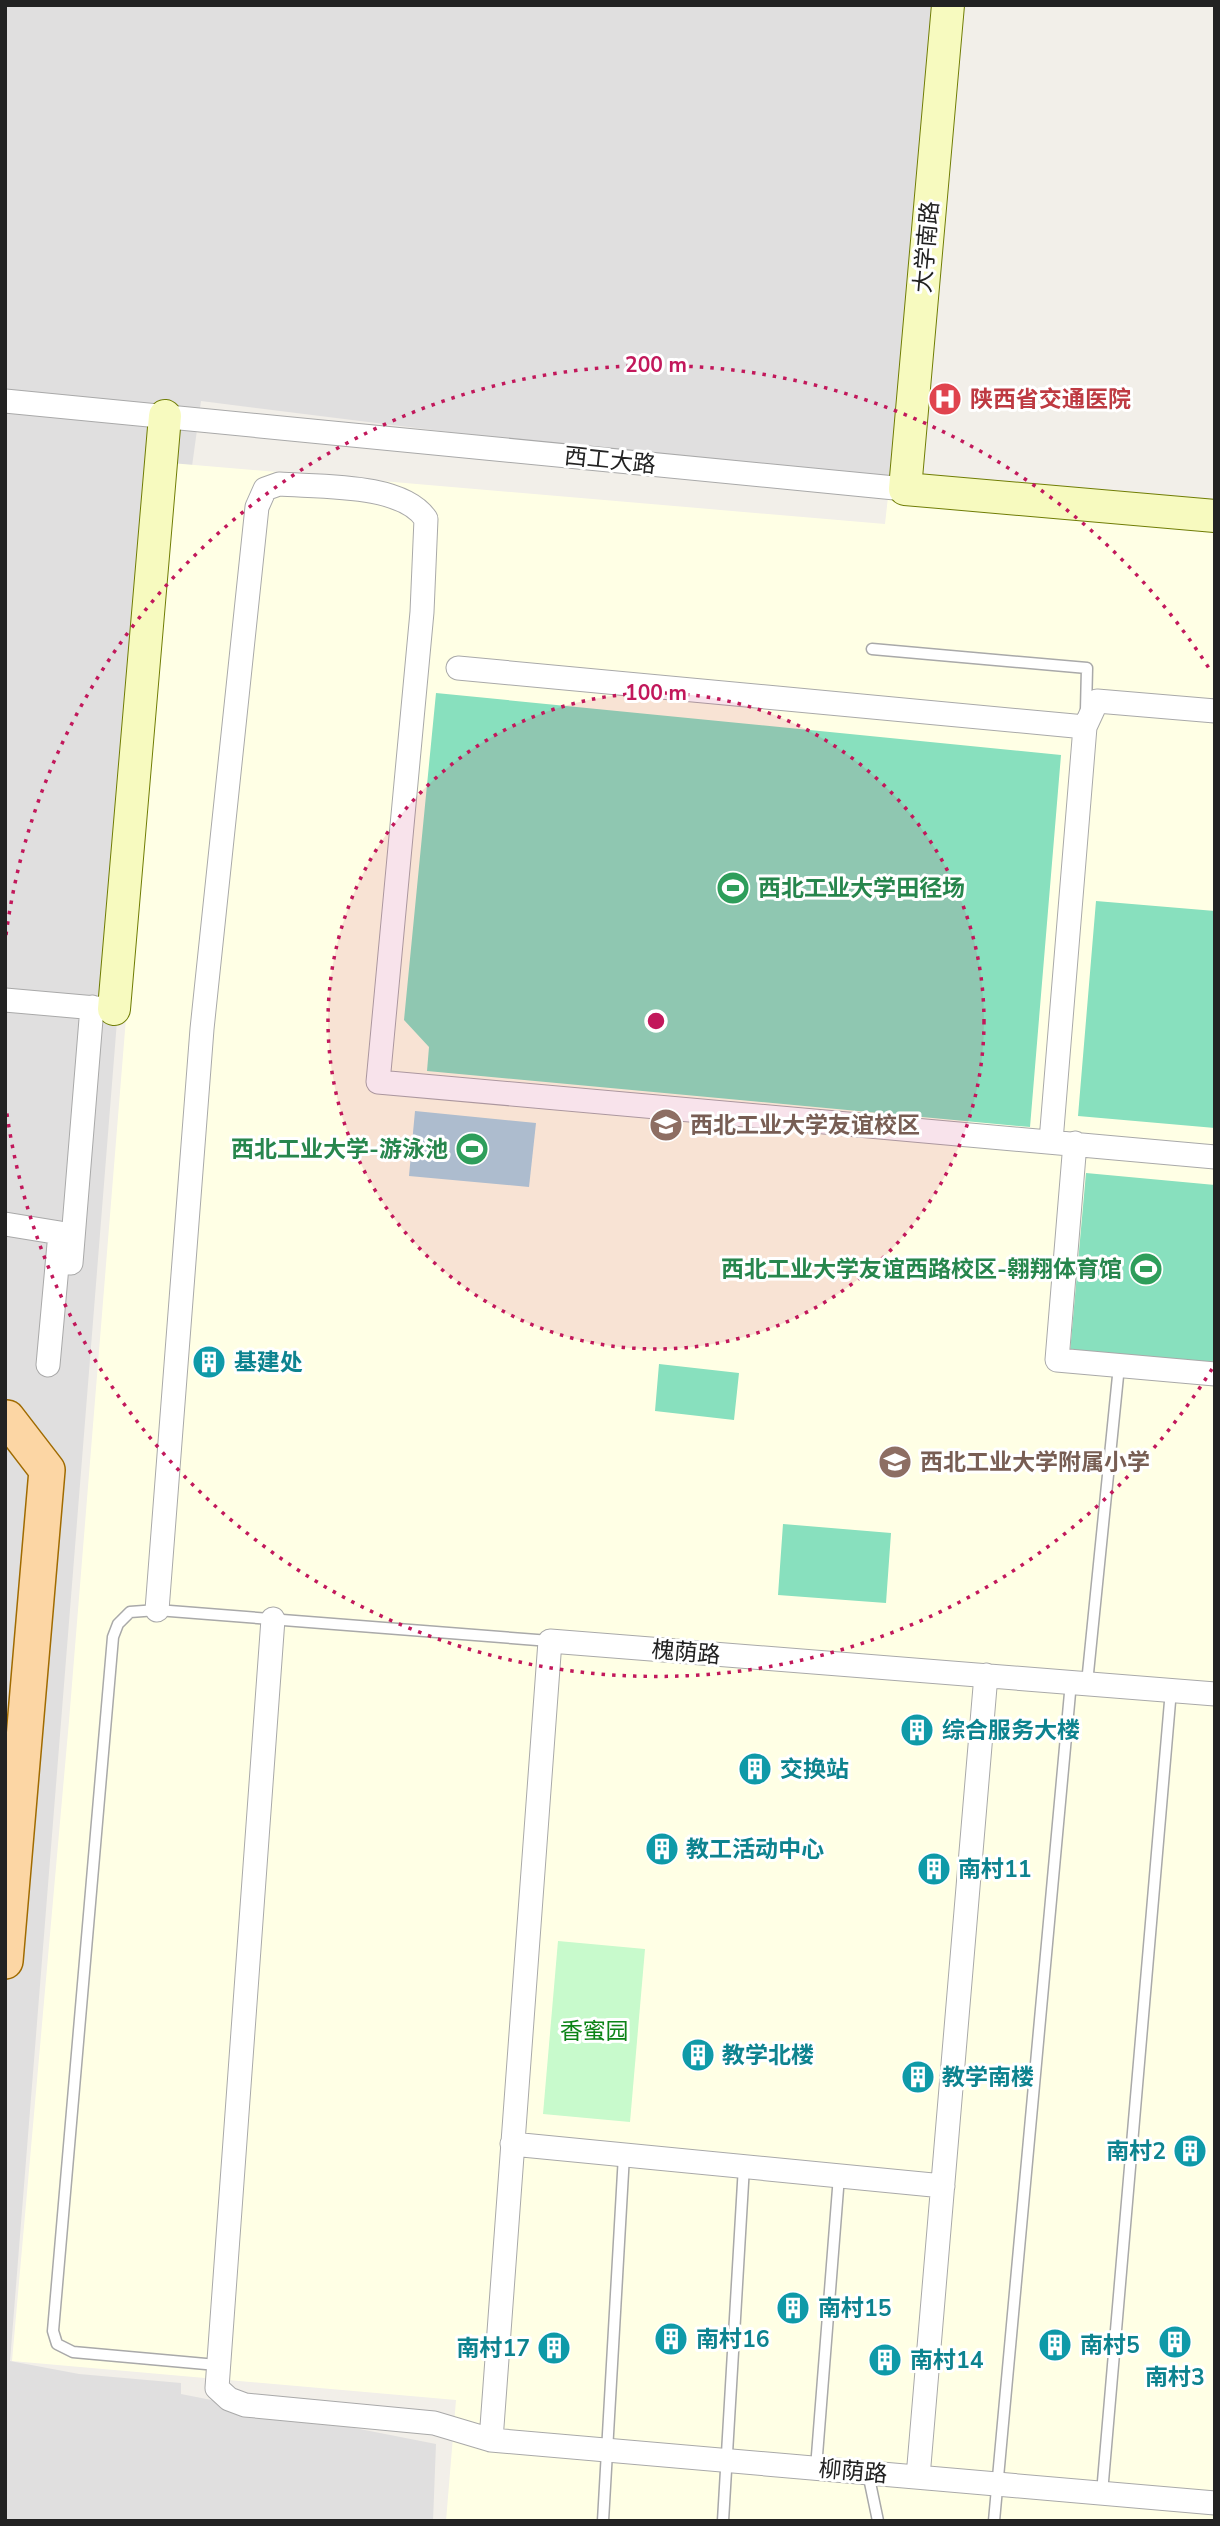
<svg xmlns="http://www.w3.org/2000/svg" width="1220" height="2526" viewBox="0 0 1220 2526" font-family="'Nunito Sans','Noto Sans SC',sans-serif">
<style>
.residential{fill:#e0dfdf}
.education{fill:#ffffe5}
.park{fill:#c8facc}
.pitch{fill:#88e0be}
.water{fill:#aad3df}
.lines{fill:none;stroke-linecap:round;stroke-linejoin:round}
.lane-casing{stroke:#a9a9a9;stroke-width:13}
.street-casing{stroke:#a9a9a9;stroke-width:25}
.secondary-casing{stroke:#707d05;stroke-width:34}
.primary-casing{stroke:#a06b00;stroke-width:38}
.lane{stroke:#fff;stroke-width:10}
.street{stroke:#fff;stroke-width:23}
.secondary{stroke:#f7fabf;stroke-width:32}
.primary{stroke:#fcd6a4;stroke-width:35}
.ring{fill:none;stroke:#c2185b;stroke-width:3.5;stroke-dasharray:3.5 7}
.labels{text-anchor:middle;stroke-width:6;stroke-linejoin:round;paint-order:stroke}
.street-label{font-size:23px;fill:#222;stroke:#fff}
.health-label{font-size:23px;font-weight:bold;fill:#be3a42;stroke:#fff;text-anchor:start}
.leisure-label{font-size:23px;font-weight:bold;fill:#27864d;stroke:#fff;text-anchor:end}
.education-label{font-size:23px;font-weight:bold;fill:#785e54;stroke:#fff;text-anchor:start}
.culture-label{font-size:23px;font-weight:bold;fill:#0d838f;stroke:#fff;text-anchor:start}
.park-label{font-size:23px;fill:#0c8416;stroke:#fff}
.centre{fill:#c2185b;stroke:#fff;stroke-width:3.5}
.ring-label{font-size:21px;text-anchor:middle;font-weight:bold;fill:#c2185b;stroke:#fff;stroke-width:6;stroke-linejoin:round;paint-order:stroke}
</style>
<rect width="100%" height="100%" fill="#f2efe9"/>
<path class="residential" d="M5,5H948L905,489L201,401L119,996L10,2361L79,2374L181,2383V2394L436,2444L433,2521H5Z"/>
<path class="education" d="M171,463L885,524L888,497L1215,528V2521H446L456,2400L12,2361L69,1721Z"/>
<path class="park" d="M558,1941L645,1949L630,2122L543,2114Z"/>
<path class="pitch" d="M436,693L1061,755L1030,1127L427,1071L429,1047L404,1020Z
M1096,901L1215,911V1128L1078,1116Z
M1086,1173L1215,1185V1366L1070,1352Z
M659,1364L739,1373L734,1420L655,1411Z
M783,1524L891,1533L886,1603L778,1595Z"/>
<path class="water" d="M415,1111L536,1123L529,1187L409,1176Z"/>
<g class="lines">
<defs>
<path id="lane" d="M872,649L1087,668L1086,710
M1087,1683L1119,1366
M217,2365L73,2352L57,2344L53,2331L113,1637L118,1624L130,1612L157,1610L550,1641
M816,2468L839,2176
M868,2473L878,2521
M1102,2493L1171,1690
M603,2521L624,2155
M723,2521L744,2166
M994,2521L1071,1682"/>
<path id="street" d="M5,401L905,489
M458,668L1085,727L1097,701L1215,711
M5,1000L107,1009
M1051,1141L1085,727
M1075,1143L1057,1360L1215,1374
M5,1224L60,1233L48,1365
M71,1263L92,1007
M157,1610L202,1029L257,507L265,489L279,484C319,487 402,483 426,519L422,612L378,1082L1215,1157
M273,1619L217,2388L229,2399L245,2405L434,2423L491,2440L1215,2503
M512,2144L943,2186
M491,2440L550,1641L1215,1694
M918,2477L986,1675"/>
<path id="secondary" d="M948,5L905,489L1215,516
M114,1009L165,416"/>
<path id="primary" d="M5,1961L47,1470L7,1418"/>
</defs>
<use href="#lane" class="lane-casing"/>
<use href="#street" class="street-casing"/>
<use href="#secondary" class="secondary-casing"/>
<use href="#primary" class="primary-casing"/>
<use href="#lane" class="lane"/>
<use href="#street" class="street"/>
<use href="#secondary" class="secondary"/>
<use href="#primary" class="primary"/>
</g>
<circle cx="656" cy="1021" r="328" fill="#c2185b" fill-opacity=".12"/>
<g class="ring">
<circle cx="656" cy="1021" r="328"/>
<path d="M1212 1369A656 656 0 0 1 6 1107M6 935A656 656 0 0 1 1212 673"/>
</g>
<defs>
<symbol id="hospital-disc" viewBox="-11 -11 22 22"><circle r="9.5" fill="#e0444e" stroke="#fff"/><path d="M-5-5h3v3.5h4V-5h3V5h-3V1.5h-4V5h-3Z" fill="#fff"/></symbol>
<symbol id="stadium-disc" viewBox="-11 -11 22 22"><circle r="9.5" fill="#2e9e5b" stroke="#fff"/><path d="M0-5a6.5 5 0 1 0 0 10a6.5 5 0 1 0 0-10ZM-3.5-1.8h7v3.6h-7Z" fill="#fff"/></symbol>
<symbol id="university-disc" viewBox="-11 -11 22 22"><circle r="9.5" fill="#8d6e63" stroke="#fff"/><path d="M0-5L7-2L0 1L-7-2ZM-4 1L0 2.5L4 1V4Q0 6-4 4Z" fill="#fff"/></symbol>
<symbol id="building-disc" viewBox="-11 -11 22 22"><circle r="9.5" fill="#0f9aa8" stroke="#fff"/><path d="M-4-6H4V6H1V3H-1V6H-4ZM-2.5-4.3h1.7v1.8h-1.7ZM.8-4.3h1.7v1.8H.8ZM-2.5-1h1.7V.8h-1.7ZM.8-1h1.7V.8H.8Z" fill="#fff"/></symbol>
<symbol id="school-disc" viewBox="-11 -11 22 22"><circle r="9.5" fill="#8d6e63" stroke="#fff"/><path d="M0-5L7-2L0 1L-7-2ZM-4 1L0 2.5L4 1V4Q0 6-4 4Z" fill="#fff"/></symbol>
</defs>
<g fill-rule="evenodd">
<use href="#hospital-disc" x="926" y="380" width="38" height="38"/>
<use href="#stadium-disc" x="714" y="869" width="38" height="38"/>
<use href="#university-disc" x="647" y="1106" width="38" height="38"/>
<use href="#stadium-disc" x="453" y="1130" width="38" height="38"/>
<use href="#stadium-disc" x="1127" y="1250" width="38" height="38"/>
<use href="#building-disc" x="190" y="1343" width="38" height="38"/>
<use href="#school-disc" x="876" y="1443" width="38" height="38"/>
<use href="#building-disc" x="898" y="1711" width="38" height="38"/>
<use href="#building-disc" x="736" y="1750" width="38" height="38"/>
<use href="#building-disc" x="643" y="1830" width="38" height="38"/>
<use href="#building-disc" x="915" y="1850" width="38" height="38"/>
<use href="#building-disc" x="679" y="2036" width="38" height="38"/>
<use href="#building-disc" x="899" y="2058" width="38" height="38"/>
<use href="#building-disc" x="1171" y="2132" width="38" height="38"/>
<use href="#building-disc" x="774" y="2289" width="38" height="38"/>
<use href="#building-disc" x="652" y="2320" width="38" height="38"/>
<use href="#building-disc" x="1156" y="2323" width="38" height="38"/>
<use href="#building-disc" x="1036" y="2326" width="38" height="38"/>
<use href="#building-disc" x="535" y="2329" width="38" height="38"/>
<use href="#building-disc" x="866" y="2341" width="38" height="38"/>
</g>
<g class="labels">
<g class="street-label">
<text transform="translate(926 247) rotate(-85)" y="8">大学南路</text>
<text transform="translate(610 460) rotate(6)" y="8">西工大路</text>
<text transform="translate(686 1652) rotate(5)" y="8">槐荫路</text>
<text transform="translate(853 2471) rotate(5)" y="8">柳荫路</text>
</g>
<g class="health-label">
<text x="970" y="407">陕西省交通医院</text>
</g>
<g class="leisure-label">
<text x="758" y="896" text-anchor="start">西北工业大学田径场</text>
<text x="448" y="1157">西北工业大学-游泳池</text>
<text x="1122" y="1277">西北工业大学友谊西路校区-翱翔体育馆</text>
</g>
<g class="education-label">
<text x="690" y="1133">西北工业大学友谊校区</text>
<text x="920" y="1470">西北工业大学附属小学</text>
</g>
<g class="culture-label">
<text x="234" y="1370">基建处</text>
<text x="942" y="1738">综合服务大楼</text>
<text x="780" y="1777">交换站</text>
<text x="686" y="1857">教工活动中心</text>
<text x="958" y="1877">南村11</text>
<text x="722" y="2063">教学北楼</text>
<text x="942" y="2085">教学南楼</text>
<text x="1166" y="2159" text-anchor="end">南村2</text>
<text x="818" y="2316">南村15</text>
<text x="696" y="2347">南村16</text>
<text x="1080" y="2353">南村5</text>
<text x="530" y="2356" text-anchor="end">南村17</text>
<text x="910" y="2368">南村14</text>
<text x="1175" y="2385" text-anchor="middle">南村3</text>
</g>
<g class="park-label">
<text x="594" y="2039">香蜜园</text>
</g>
</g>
<circle cx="656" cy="1021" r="10" class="centre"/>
<g class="ring-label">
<text x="656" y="372">200 m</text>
<text x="656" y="700">100 m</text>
</g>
<rect width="1220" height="2526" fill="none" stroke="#222222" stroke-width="14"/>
</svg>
